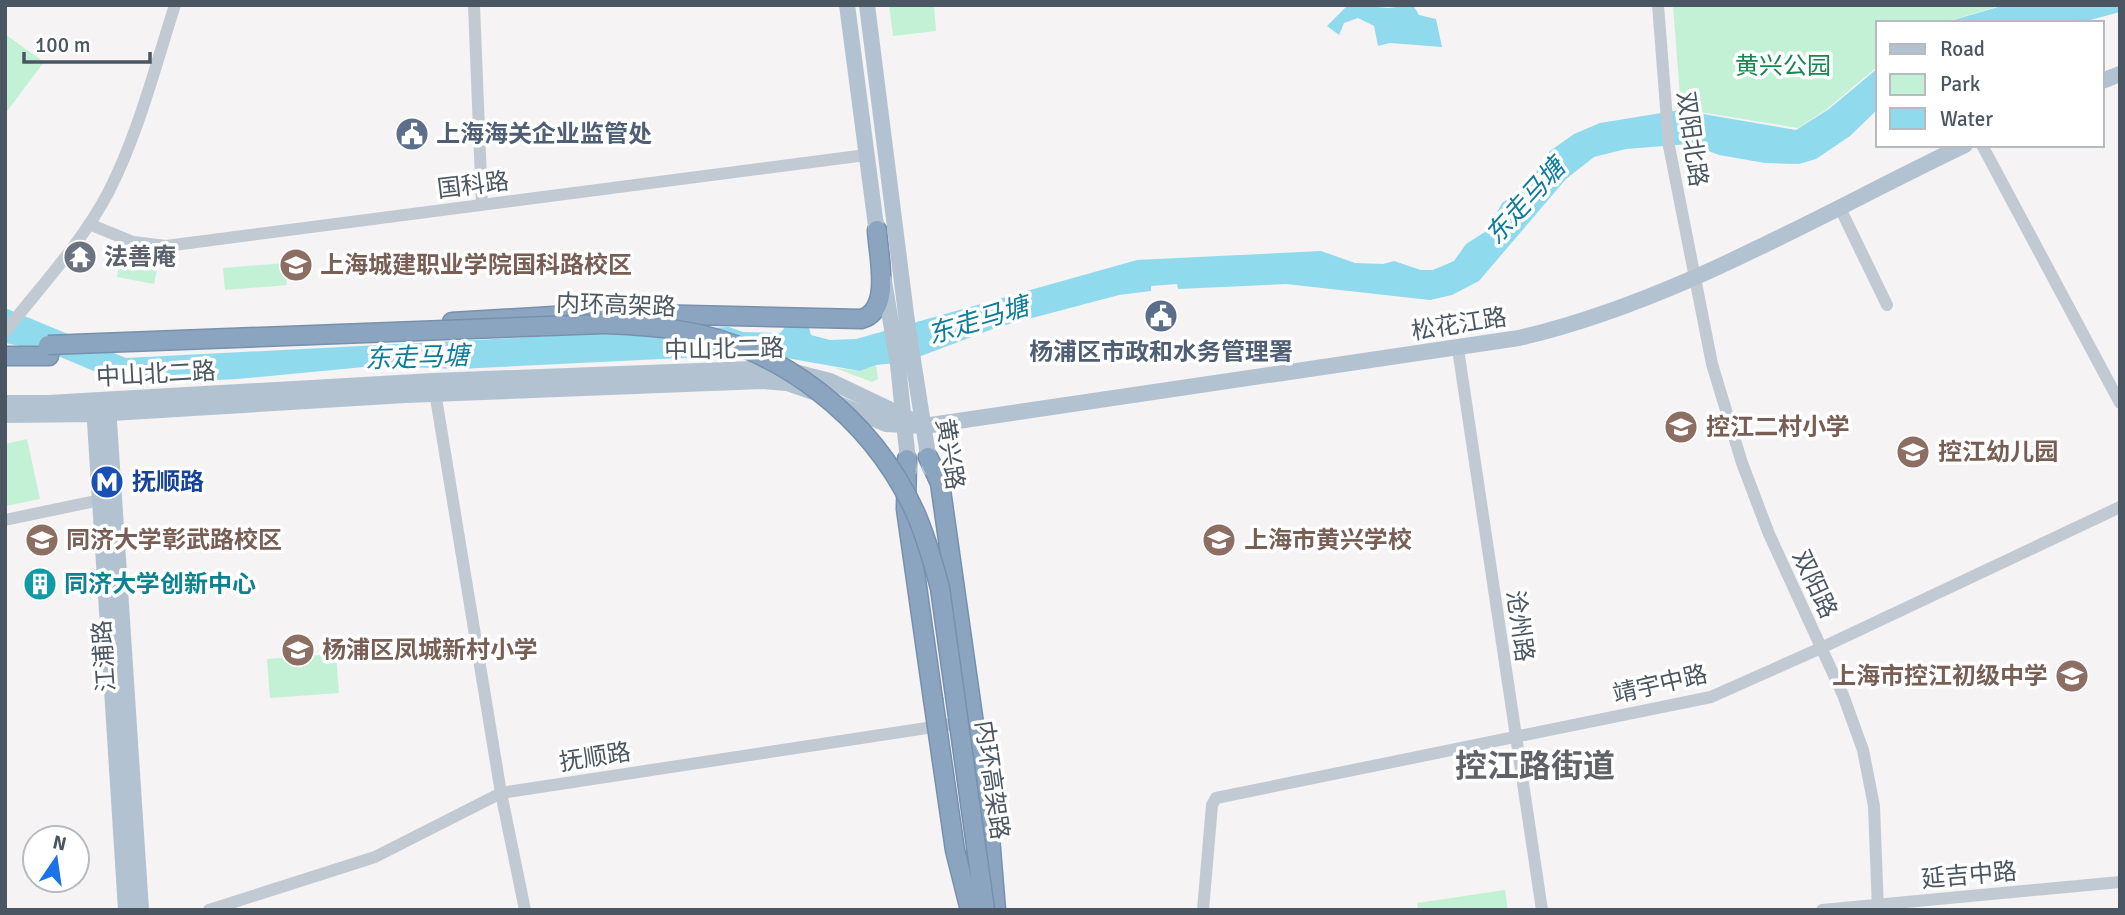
<svg xmlns="http://www.w3.org/2000/svg" width="2125" height="915" viewBox="0 0 2125 915" font-family="Signika,'Noto Sans SC',sans-serif">
<style>
.green{fill:#c3f1d5}
.water{fill:#90daee}
.lines{fill:none;stroke-linecap:round;stroke-linejoin:round}
.highway-casing{stroke:#7690ad;stroke-width:21}
.minor{stroke:#c1cad2;stroke-width:12}
.major{stroke:#b3c2d1;stroke-width:16}
.highway{stroke:#8ba5c1;stroke-width:18}
.highway-bridge-casing{stroke:#7690ad;stroke-width:21;stroke-linecap:butt}
.highway-bridge{stroke:#8ba5c1;stroke-width:18}
.labels{text-anchor:middle;stroke-width:7;stroke-linejoin:round;paint-order:stroke}
.park-label{font-size:24px;fill:#17864f;stroke:#fff}
.service-label{font-size:24px;font-weight:bold;fill:#4e5e75;stroke:#fff;text-anchor:start}
.street-label{font-size:24px;fill:#4a5661;stroke:#fff}
.worship-label{font-size:24px;font-weight:bold;fill:#5b616d;stroke:#fff;text-anchor:start}
.education-label{font-size:24px;font-weight:bold;fill:#785e54;stroke:#fff;text-anchor:start}
.transit-label{font-size:24px;font-weight:bold;fill:#164399;stroke:#fff;text-anchor:start}
.culture-label{font-size:24px;font-weight:bold;fill:#0d838f;stroke:#fff;text-anchor:start}
.water-label{font-size:26px;font-style:italic;fill:#0c7c9b;stroke:#fff}
.district-label{font-size:32px;font-weight:bold;fill:#5f6368;stroke:#fff}
</style>
<rect width="100%" height="100%" fill="#f5f3f3"/>
<path class="green" d="M889,5H934L936,31L893,36Z
M1673,5H2003L1941,23H1878V66L1827,109L1798,128L1681,109Z
M5,34L44,62L5,114Z
M121,254L159,261L154,284L117,277Z
M285,263L287,285L225,290L223,268Z
M876,365L878,379L872,382L835,368L860,371Z
M27,439L40,499L5,506V444Z
M336,654L339,693L270,698L267,659Z
M1505,890L1508,910H1418L1417,903Z"/>
<path class="water" d="M1348,5L1389,8L1413,5L1419,15L1436,19L1442,47L1390,43L1378,46L1374,26L1358,18L1344,23L1339,35L1327,26Z
M2005,5H2120V12L2079,23H1943Z
M1878,68V109L1850,136L1816,159L1799,164L1765,163L1719,155L1689,144L1626,149L1594,157L1566,179L1479,281L1452,295L1430,300L1286,284L1178,289L1177,284L1151,286V291L1119,295L998,327L905,362L876,365L860,371L764,354L459,369L375,366L237,379L145,384L96,372L46,351L5,343V308L126,358L729,327L743,332L780,333L788,324H808L811,335L830,340L856,339L1137,260L1321,251L1355,263L1383,264L1394,261L1421,270H1433L1454,261L1466,244L1488,230L1502,203L1526,187L1550,151L1574,134L1600,123L1680,110L1796,130L1829,109Z"/>
<g class="lines">
<defs>
<path id="highway" d="M452,322L603,313L861,319C893,311 878,255 877,230
M5,356H49
M928,457L940,483L990,837L996,910
M907,459L906,509L933,699"/>
</defs>
<use href="#highway" class="highway-casing"/>
<path class="minor" d="M474,5L482,205
M1658,5L1669,146L1712,364L1742,463L1769,534L1843,695L1863,750L1874,806L1878,910
M1982,145L2120,403
M1839,206L1887,305
M89,224L133,242L166,246L866,155
M5,332C40,287 81,244 108,193C138,135 155,67 175,5
M1458,349L1542,910
M434,386L501,793L525,910
M5,520L100,500
M209,910L375,857L501,793L966,722
M1203,910L1212,805L1216,798L1711,697L1821,648L2120,507
M1822,910L2120,882"/>
<path class="major" d="M847,5L878,241
M867,5L907,322L930,468
M2102,81L2120,74
M884,281L898,365L909,470
M5,403H48L433,381L779,368L830,381L918,423
M837,403L886,424L924,426L1519,338C1675,302 1820,214 1965,145
M94,406L126,910
M108,406L141,910
M5,415L95,414L405,395L762,381L787,383L813,392"/>
<use href="#highway" class="highway"/>
<defs>
<path id="highway-bridge" d="M48,345L603,324C627,325 653,326 677,330C780,345 872,418 915,512C926,537 933,562 940,588L985,910
M933,699L955,850L970,910"/>
</defs>
<use href="#highway-bridge" class="highway-bridge-casing"/>
<use href="#highway-bridge" class="highway-bridge"/>
</g>
<defs>
<symbol id="civic-disc" viewBox="-11 -11 22 22"><circle r="9.5" fill="#5c6f8a" stroke="#fff"/><path d="M-.6-6.5H3V-4.5H.6V-3L4-1V1h2V6H-6V1h2V-1L-.6-3ZM-1.2 2.5V6h2.4V2.5Z" fill="#fff"/></symbol>
<symbol id="temple-disc" viewBox="-11 -11 22 22"><circle r="9.5" fill="#6b7280" stroke="#fff"/><path d="M0-6L5-2H3V0L6.5 2.5H4V6H1.5V3h-3V6H-4V2.5H-6.5L-3 0V-2H-5Z" fill="#fff"/></symbol>
<symbol id="school-disc" viewBox="-11 -11 22 22"><circle r="9.5" fill="#8d6e63" stroke="#fff"/><path d="M0-5L7-2L0 1L-7-2ZM-4 1L0 2.5L4 1V4Q0 6-4 4Z" fill="#fff"/></symbol>
<symbol id="metro-disc" viewBox="-11 -11 22 22"><circle r="9.5" fill="#1a4fb4" stroke="#fff"/><path d="M-5.5 5V-5H-3L0 0L3-5H5.5V5H3V-.5L0 4L-3-.5V5Z" fill="#fff"/></symbol>
<symbol id="university-disc" viewBox="-11 -11 22 22"><circle r="9.5" fill="#8d6e63" stroke="#fff"/><path d="M0-5L7-2L0 1L-7-2ZM-4 1L0 2.5L4 1V4Q0 6-4 4Z" fill="#fff"/></symbol>
<symbol id="building-disc" viewBox="-11 -11 22 22"><circle r="9.5" fill="#0f9aa8" stroke="#fff"/><path d="M-4-6H4V6H1V3H-1V6H-4ZM-2.5-4.3h1.7v1.8h-1.7ZM.8-4.3h1.7v1.8H.8ZM-2.5-1h1.7V.8h-1.7ZM.8-1h1.7V.8H.8Z" fill="#fff"/></symbol>
</defs>
<g fill-rule="evenodd">
<use href="#civic-disc" x="393" y="115" width="38" height="38"/>
<use href="#temple-disc" x="61" y="238" width="38" height="38"/>
<use href="#school-disc" x="277" y="246" width="38" height="38"/>
<use href="#civic-disc" x="1142" y="297" width="38" height="38"/>
<use href="#school-disc" x="1662" y="408" width="38" height="38"/>
<use href="#school-disc" x="1894" y="433" width="38" height="38"/>
<use href="#metro-disc" x="88" y="463" width="38" height="38"/>
<use href="#university-disc" x="23" y="521" width="38" height="38"/>
<use href="#school-disc" x="1200" y="521" width="38" height="38"/>
<use href="#building-disc" x="21" y="565" width="38" height="38"/>
<use href="#school-disc" x="279" y="631" width="38" height="38"/>
<use href="#school-disc" x="2053" y="657" width="38" height="38"/>
</g>
<g class="labels">
<g class="park-label">
<text x="1783" y="74">黄兴公园</text>
</g>
<g class="service-label">
<text x="436" y="142">上海海关企业监管处</text>
<text x="1161" y="360" text-anchor="middle">杨浦区市政和水务管理署</text>
</g>
<g class="street-label">
<text transform="translate(1692 139) rotate(82)" y="8">双阳北路</text>
<text transform="translate(473 185) rotate(-7)" y="8">国科路</text>
<text transform="translate(616 305) rotate(2)" y="8">内环高架路</text>
<text transform="translate(1459 324) rotate(-9)" y="8">松花江路</text>
<text transform="translate(724 349) rotate(-1)" y="8">中山北二路</text>
<text transform="translate(156 374) rotate(-3)" y="8">中山北二路</text>
<text transform="translate(950 454) rotate(81)" y="8">黄兴路</text>
<text transform="translate(1815 584) rotate(65)" y="8">双阳路</text>
<text transform="translate(1520 626) rotate(82)" y="8">沧州路</text>
<text transform="translate(104 656) rotate(-94)" y="8">江浦路</text>
<text transform="translate(1660 684) rotate(-13)" y="8">靖宇中路</text>
<text transform="translate(595 757) rotate(-9)" y="8">抚顺路</text>
<text transform="translate(992 780) rotate(82)" y="8">内环高架路</text>
<text transform="translate(1969 875) rotate(-5)" y="8">延吉中路</text>
</g>
<g class="worship-label">
<text x="104" y="265">法善庵</text>
</g>
<g class="education-label">
<text x="320" y="273">上海城建职业学院国科路校区</text>
<text x="1706" y="435">控江二村小学</text>
<text x="1938" y="460">控江幼儿园</text>
<text x="66" y="548">同济大学彰武路校区</text>
<text x="1244" y="548">上海市黄兴学校</text>
<text x="322" y="658">杨浦区凤城新村小学</text>
<text x="2048" y="684" text-anchor="end">上海市控江初级中学</text>
</g>
<g class="transit-label">
<text x="132" y="490">抚顺路</text>
</g>
<g class="culture-label">
<text x="64" y="592">同济大学创新中心</text>
</g>
<g class="water-label">
<text transform="translate(1525 201) rotate(-48)" y="9">东走马塘</text>
<text transform="translate(978 320) rotate(-17)" y="9">东走马塘</text>
<text transform="translate(417 357) rotate(-2)" y="9">东走马塘</text>
</g>
<g class="district-label">
<text x="1535" y="777">控江路街道</text>
</g>
</g>
<rect width="2125" height="915" fill="none" stroke="#4a5661" stroke-width="14"/>
<rect x="1876" y="21" width="228" height="126" fill="#ffffff" stroke="#b7bbc0" stroke-width="2"/>
<rect x="1890" y="44" width="35" height="10" fill="#b3c2d1" stroke="#b7bbc0" stroke-width="2"/>
<text x="1940" y="56" font-size="21" fill="#4a5661">Road</text>
<rect x="1890" y="74" width="35" height="21" fill="#c3f1d5" stroke="#b7bbc0" stroke-width="2"/>
<text x="1940" y="91" font-size="21" fill="#4a5661">Park</text>
<rect x="1890" y="108" width="35" height="21" fill="#90daee" stroke="#b7bbc0" stroke-width="2"/>
<text x="1940" y="126" font-size="21" fill="#4a5661">Water</text>
<g transform="translate(56 859) rotate(13)"><circle r="33" fill="#ffffff" stroke="#b7bbc0" stroke-width="2"/>
<path d="M0-5L12 26L0 18L-12 26Z" fill="#1a73e8"/>
<text y="-10" font-size="19" font-weight="bold" text-anchor="middle" fill="#4a5661">N</text>
</g>
<path d="M24 52v10h126v-10" fill="none" stroke="#4a5661" stroke-width="3.5"/>
<text x="35" y="52" font-size="21" fill="#4a5661" stroke="#ffffff" stroke-width="5" paint-order="stroke">100 m</text>
</svg>
